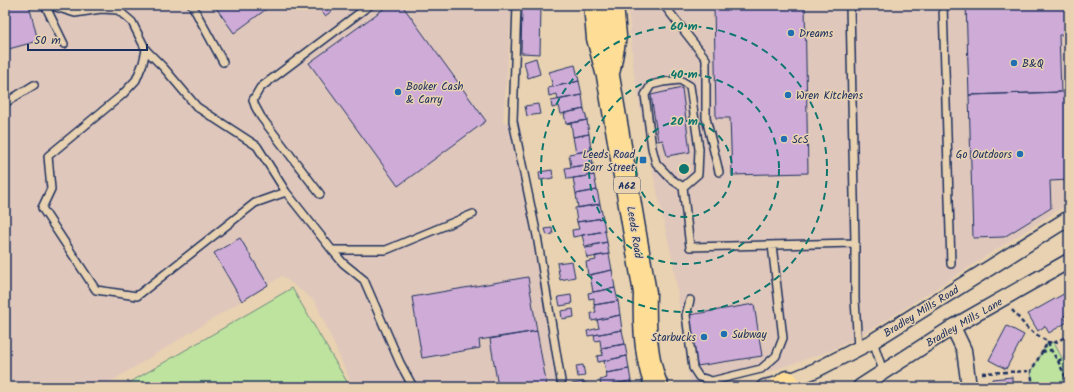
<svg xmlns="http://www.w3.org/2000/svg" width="1074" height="392" viewBox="0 0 1074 392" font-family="Kalam,sans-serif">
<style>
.built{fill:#e0c7bc}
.green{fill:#bde39e;stroke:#6c897e}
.building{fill:#ceacd7;stroke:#1b2f5e}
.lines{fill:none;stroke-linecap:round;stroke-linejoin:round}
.lane-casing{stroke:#1b2f5e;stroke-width:10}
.street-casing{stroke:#1b2f5e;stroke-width:17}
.primary-casing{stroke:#1b2f5e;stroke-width:25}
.path{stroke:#1b2f5e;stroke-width:2.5;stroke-dasharray:4 3;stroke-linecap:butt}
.lane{stroke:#e8d2b1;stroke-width:7}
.street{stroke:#e8d2b1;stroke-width:14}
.primary{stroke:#fedd96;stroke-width:22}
.ring{fill:none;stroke:#0f766e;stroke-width:2;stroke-dasharray:7 5}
.poi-dot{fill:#1f6fb2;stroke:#e8d2b1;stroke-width:1.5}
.labels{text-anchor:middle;stroke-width:3;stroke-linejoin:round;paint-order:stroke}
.shield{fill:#e8d2b1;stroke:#586077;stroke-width:1}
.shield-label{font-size:10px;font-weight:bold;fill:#1b2f5e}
.poi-label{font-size:11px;fill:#1b2f5e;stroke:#e8d2b1;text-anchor:start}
.street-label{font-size:11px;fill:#1b2f5e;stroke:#e8d2b1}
.centre{fill:#0f766e;stroke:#e8d2b1;stroke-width:2}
.ring-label{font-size:12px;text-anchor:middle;font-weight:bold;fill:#0f766e;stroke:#e8d2b1;stroke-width:3;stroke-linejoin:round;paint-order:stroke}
</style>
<rect width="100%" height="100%" fill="#e8d2b1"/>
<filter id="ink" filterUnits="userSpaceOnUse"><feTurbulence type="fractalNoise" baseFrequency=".025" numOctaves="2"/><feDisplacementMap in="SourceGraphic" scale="8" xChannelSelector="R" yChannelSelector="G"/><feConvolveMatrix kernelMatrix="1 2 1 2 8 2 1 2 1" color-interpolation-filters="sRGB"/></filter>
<g filter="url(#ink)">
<path class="built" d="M5,5H512L503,123L519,120L566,387H353L315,301L282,276L102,387H15L5,372Z
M628,5H1069V203L882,323L833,350L774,370L705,387L697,385L690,381L673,262L647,147L637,89L634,74Z"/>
<path class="green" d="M292,288L350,387H122Z
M1048,342L1054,343L1069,371V387H1033L1031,371Z"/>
<path class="building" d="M5,5H29L38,41L5,50Z
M214,5H272L234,33Z
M317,5H340L325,16Z
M389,5H402L486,121L398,186L309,63Z
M714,5H805L808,173L732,175L730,118H716Z
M966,5H1069V34L1059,35L1061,92L969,95Z
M522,7H541L540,54L521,53Z
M536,58L540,74L528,78L524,62Z
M575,65L579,81L553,87L549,72Z
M579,81L582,95L558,100L557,94L549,96L548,88Z
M682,88L690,152L667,156L663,140L658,141L651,95Z
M1061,92H1069V180L1050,181L1051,208L1004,237L973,238L969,95Z
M582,95L584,109L561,114L559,106L552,108L551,101Z
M538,104L540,114L527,116L525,106Z
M584,109L587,120L566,124L564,113Z
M587,120L589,134L573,137L571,123Z
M589,134L591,150L576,153L573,137Z
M591,150L593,164L571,167L569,154Z
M593,164L594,175L567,179L565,168Z
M552,170L553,178L540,180L539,172Z
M594,175L597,190L576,194L573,178Z
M597,190L600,204L578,208L576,194Z
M600,204L603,218L577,222L575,208Z
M603,218L605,231L573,237L572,230L579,229L577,222Z
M552,228L553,234L547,235L545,229Z
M605,231L607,242L585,247L582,235Z
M240,238L268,285L242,301L214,253Z
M607,242L609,254L587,258L585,248L593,247V245Z
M609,254L612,270L588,275L586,262L596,260L595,256Z
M572,261L575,277L560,280L557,263Z
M612,270L615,288L593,292L590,275Z
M528,277L537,331L479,340L480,348L422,358L412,297Z
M615,288L618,301L594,305V298L589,299L588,293Z
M1069,291V313L1064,316L1067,322L1049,333L1045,326L1038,331L1028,314Z
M571,295L572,304L560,306L558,297Z
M618,301L620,315L592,321L591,313L596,312L594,305Z
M754,304L762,356L697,366L689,315Z
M573,309L574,317L562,319L561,311Z
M620,315L622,330L588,336L587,331L599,328L597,320Z
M1007,326L1024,335L1006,369L989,360Z
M622,330L625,344L601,348L600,340L595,341L594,335Z
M537,331L547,387H498L490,339Z
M625,344L627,356L598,362L597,356L603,355L601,348Z
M627,356L629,369L606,373L604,361Z
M583,365L585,376L578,377L576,366Z
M629,369L631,381L601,387L600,380L607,378L606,373Z
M1012,377V387H993L992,379Z
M631,381L632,387H609L608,385Z
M585,382L586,387H572V384Z"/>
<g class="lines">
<defs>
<path id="lane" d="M45,5L64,44
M49,5L75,13L101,9L118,10L132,22L146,50
M192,5L223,62
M517,5L513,121L537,236L562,387
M664,5L706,59V118L719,172
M850,5L855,243V299L858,348
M943,5L951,264
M118,10L125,5
M680,80L690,86L699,149L698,174L683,187L671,179L656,163L652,148L645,95L651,85L663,82Z
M5,103L34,85
M683,187L690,247L855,243
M286,192L255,203L137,296L96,290L42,208L51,189L48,156L122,95L136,80L143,63L146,50L164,68L197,107L257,146L286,192L332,250L343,263L364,280L400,363L413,387
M320,194L261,117L255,106L253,100L260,88L265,84L370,5
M332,250H386L473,214
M690,300L686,315L693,368L699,377L712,381L761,369L776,356L783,338L772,245
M873,341L883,371"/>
<path id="street" d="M953,327L964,350L969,387
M764,387L787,382L816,370L873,341L1069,218
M860,387L953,327L1069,261"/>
<path id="primary" d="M595,5L598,38L608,76L645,293C644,323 645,359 657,387
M609,69L615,36L612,5
M781,387L787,382"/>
</defs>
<use href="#lane" class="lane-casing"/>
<use href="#street" class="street-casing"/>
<use href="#primary" class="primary-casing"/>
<path class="path" d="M1012,310L1028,329L1048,342L1051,350L1058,361L1069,384
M1042,352L1051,350
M1058,361L1069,355
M982,373L1031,371
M1033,387L1031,371L1048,342L1054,343L1069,335"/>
<use href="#lane" class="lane"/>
<use href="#street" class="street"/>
<use href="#primary" class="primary"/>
</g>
</g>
<g class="ring">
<circle cx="684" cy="169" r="48"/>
<circle cx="684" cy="169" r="95"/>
<circle cx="684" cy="169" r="143"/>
</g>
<g class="poi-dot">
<circle cx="791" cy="33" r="4"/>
<circle cx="1014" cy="63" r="4"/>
<circle cx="398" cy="92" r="4"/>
<circle cx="788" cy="95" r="4"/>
<circle cx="784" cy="139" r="4"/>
<circle cx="1020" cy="154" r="4"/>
<rect x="639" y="156" width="8" height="8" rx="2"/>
<circle cx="724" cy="334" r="4"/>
<circle cx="704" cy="337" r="4"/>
</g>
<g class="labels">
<rect class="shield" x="614" y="177" width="26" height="16" rx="3"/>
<g class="shield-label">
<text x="627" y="189">A62</text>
</g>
<g class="poi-label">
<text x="799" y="37">Dreams</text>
<text x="1022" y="67">B&amp;Q</text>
<text x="406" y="90">Booker Cash<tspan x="406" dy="13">&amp; Carry</tspan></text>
<text x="796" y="99">Wren Kitchens</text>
<text x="792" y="143">ScS</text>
<text x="635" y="158" text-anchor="end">Leeds Road<tspan x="635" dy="13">Barr Street</tspan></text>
<text x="1012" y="158" text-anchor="end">Go Outdoors</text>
<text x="732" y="338">Subway</text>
<text x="696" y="341" text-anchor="end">Starbucks</text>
</g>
<g class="street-label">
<text transform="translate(635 232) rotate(81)" y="4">Leeds Road</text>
<text transform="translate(921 311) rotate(-32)" y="4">Bradley Mills Road</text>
<text transform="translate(964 322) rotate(-30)" y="4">Bradley Mills Lane</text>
</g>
</g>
<circle cx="684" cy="169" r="6" class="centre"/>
<g class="ring-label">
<text x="684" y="30">60 m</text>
<text x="684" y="78">40 m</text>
<text x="684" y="125">20 m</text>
</g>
<rect width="1074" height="392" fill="none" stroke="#e8d2b1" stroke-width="20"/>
<rect x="10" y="10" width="1054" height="372" fill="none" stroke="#1b2f5e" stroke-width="1.5" filter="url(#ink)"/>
<path d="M28 44v6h119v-6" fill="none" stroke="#1b2f5e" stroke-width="2"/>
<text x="34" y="44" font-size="12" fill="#1b2f5e" stroke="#e8d2b1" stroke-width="3" paint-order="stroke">50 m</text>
</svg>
